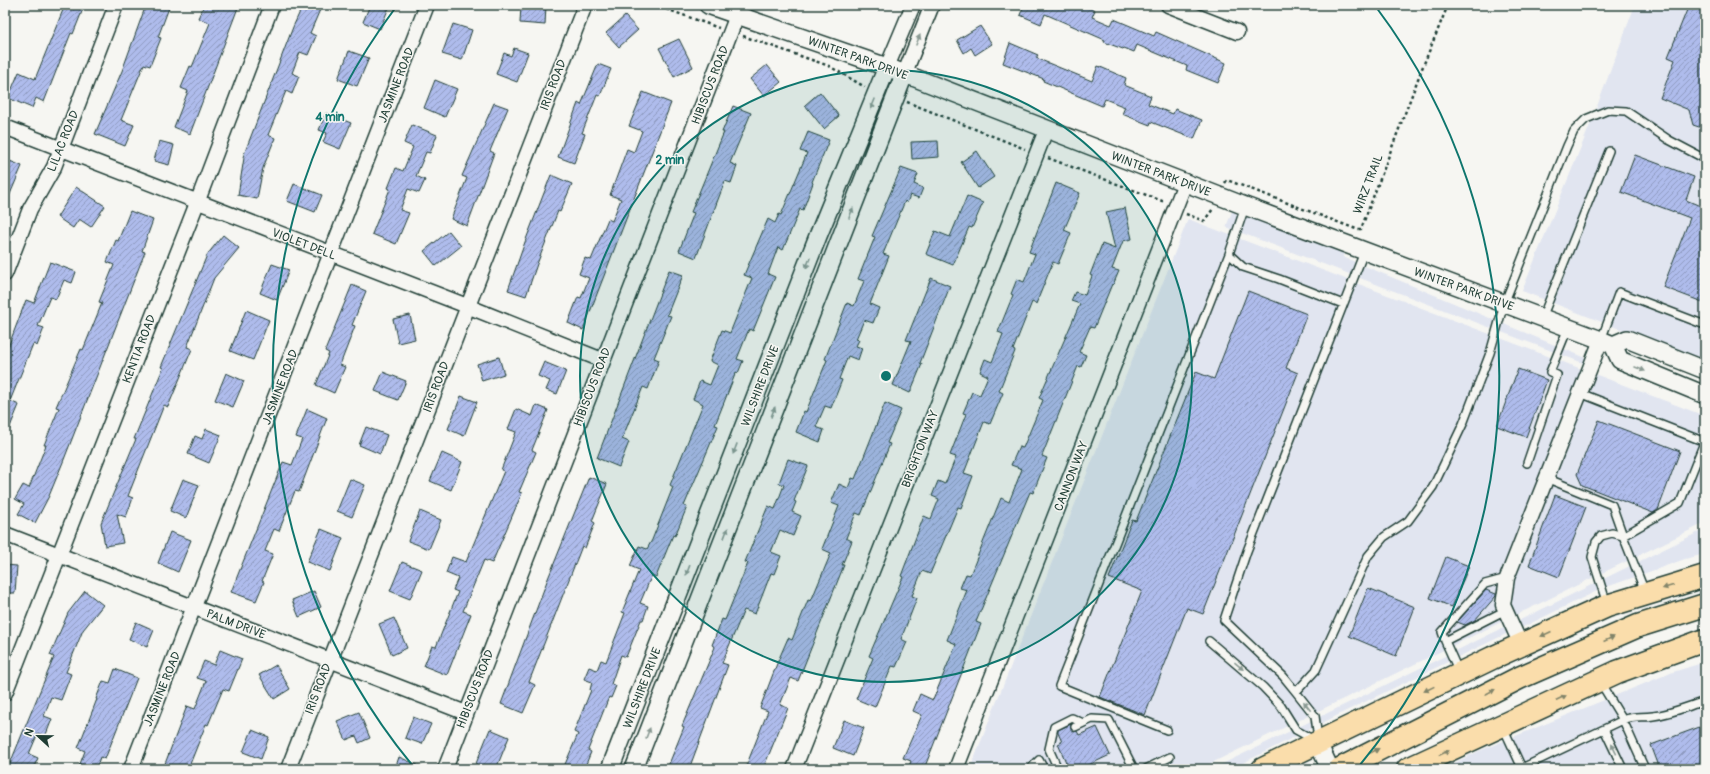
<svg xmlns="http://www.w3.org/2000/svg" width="1710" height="774" viewBox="0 0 1710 774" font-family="Pangolin,sans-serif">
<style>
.built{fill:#e1e5f0}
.building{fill:url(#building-hatch);stroke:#1f3d34}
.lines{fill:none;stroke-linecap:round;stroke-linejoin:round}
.service-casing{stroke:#1f3d34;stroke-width:10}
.minor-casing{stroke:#1f3d34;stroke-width:17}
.tertiary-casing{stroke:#1f3d34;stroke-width:20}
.primary-casing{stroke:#1f3d34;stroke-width:25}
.path{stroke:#1f3d34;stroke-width:2.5;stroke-dasharray:3 3;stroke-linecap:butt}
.service{stroke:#f6f6f2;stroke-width:7}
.minor{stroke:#f6f6f2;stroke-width:14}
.tertiary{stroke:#f6f6f2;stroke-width:17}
.primary{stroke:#faddab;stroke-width:22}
.oneway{fill:#8a9a93}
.oneway2{fill:#82856a}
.ring{fill:none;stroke:#0f766e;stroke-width:2}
.labels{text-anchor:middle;stroke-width:3;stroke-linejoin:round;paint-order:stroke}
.street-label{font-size:12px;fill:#1f3d34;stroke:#f6f6f2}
.centre{fill:#0f766e;stroke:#f6f6f2;stroke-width:2}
.ring-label{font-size:12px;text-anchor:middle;font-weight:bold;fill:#0f766e;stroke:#f6f6f2;stroke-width:3;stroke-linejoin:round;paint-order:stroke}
</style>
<defs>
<pattern id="building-hatch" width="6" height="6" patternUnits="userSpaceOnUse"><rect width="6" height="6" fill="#afbcec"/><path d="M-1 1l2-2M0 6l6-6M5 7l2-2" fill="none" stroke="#8e9ac0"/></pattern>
</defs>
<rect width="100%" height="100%" fill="#f6f6f2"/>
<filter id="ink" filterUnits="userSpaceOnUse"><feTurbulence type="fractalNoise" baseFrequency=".025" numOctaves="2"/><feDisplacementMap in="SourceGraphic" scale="8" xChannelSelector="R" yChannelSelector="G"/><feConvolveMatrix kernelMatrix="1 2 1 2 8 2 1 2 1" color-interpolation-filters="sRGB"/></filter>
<g filter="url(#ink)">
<path class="built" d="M1635,5H1705V362L1522,291L1590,125Z
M1233,209L1344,251L1343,257L1586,358L1583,363L1226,227Z
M1188,219L1705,416V523L1199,769H970Z
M1705,529V554L1685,559L1601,589L1521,628L1518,621Z
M1505,627L1508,633L1348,710L1231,769H1212Z
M1705,662V769H1442L1479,751L1673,672Z"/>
<path class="building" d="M65,5H72L83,9L73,34L71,33L44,102L36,98L32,108L8,98L19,72L35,79Z
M146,5H170L158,37L161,38L150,66L144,64L121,120L134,125L125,146L95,134L122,71Z
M204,5H239L190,134L174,127L188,91L181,88L190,66L192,67L210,23L198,18Z
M303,5H322L310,33L316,36L308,55L300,52L292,73L299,76L292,94L286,91L268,135L275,138L263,168L257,199L238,195L244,158L243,157L293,27Z
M370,5H390L380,29L363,22Z
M521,5H546L545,25L520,23Z
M1024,5H1084L1095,10L1092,17L1111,25L1114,19L1154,36L1156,32L1226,63L1218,83L1186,70L1187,66L1137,45L1134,52L1124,48L1123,49L1104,42L1105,40L1045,14L1041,24L1020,15Z
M1689,5H1705V129L1693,125L1689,110L1660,98L1675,60L1668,57Z
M625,16L638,30L619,47L606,33Z
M453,24L472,30L462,60L442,54Z
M980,26L992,44L975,55L971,48L964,53L957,40Z
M679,39L693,67L674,77L659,48Z
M1010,43L1038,55L1036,58L1092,81L1098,66L1126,78L1124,85L1151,96L1148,104L1173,114L1175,109L1202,120L1194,139L1151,122L1150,125L1122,114L1125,107L1105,99L1102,106L1043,81L1044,79L1003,63Z
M514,48L528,53L517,82L496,74L504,53L511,56Z
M349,51L369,58L357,86L338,79Z
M598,64L611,69L600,96L597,95L582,133L585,134L574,163L558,157L578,103L581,105Z
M767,65L781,82L764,96L750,79Z
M435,80L457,89L445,117L424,108Z
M643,92L671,103L583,330L568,323L578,297L581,298L589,278L579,274L585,258L591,260L608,219L612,221L621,199L610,195L627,149L634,152L642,131L629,126Z
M820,92L839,116L824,129L805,105Z
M494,103L508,108L490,151L494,153L467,226L451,219L467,178L462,176Z
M733,106L751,113L730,163L737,166L731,183L725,181L696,258L679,251L694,213L691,212L724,132H722Z
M326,113L351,123L340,149L323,142L327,133L319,130Z
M412,125L437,135L430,153L426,152L416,176L425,180L419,193L408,189L400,210L409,213L396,244L372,234L390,189L388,188L396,168L403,171L413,147L404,143Z
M808,132L829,140L812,182L813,183L803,210L800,209L783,250L778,247L768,274L775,277L753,331L749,329L737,359L743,361L738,373L736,372L715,425L718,426L684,506L687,507L675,536L673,535L656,577L652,575L640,603L648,606L643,620H641L626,657L621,655L611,684L616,686L611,698L609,697L588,750L591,752L584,769H563L578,734L574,732L591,690H590L592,682L584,679L589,667L597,670L601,660L606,662L625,613L622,612L639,570L630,566L639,546L647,549L652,540L673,487L670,485L703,404L693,399L700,381L710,385L718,365L710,361L722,330L730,333L752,278L744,275L768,219L775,223L779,214L781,215L807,153L800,151Z
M159,141L174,145L169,165L154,161Z
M938,141L939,157L912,159L911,142Z
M977,151L994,177L978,188L961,162Z
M1635,155L1694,177L1686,200L1705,208V303L1663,287L1690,218L1621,192Z
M5,159L22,166L5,206Z
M901,168L918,174L914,184L923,188L919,198L910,195L907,203L905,201L883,254L889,256L870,304L879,308L873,323L864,320L856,339L859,340L856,346L862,348L858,360L848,356L839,379L842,380L831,408L825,406L816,427L824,430L820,442L796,432L804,411L806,412L827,360L825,359L847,303L854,306L864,281L858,279L875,237L872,236Z
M551,175L572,184L560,212L558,211L537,264L526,296L508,290L525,242Z
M1056,183L1080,193L1064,230L1071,233L1058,264L1053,262L1036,304L1032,302L1013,350L1015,351L999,391L1003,393L990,424L984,422L964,473L973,476L961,508L958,507L930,574L922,571L912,596L917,598L901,639L907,642L896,667L892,666L875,707L856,699L873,658L869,656L903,577L901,576L924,516L931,519L939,499L932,496L938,481L945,484L956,457L950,455L966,414L963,413L972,392L980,395L988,376L980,372L985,359L992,362L1003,334L998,332L1013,295L1011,294L1017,279L1024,282L1035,254L1029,252Z
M294,184L322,195L315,212L287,201Z
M76,187L105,206L91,227L79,219L73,228L57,217Z
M967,196L983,203L972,228L969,227L953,265L926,254L935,231L950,237Z
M1125,208L1132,239L1123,241L1112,269L1119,271L1113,285L1112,284L1094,328L1090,327L1079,352L1086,355L1081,367L1078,366L1042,456L1047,458L1033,493L1030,492L976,622L981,624L924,769H908L911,761L903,758L922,715L913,711L920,694L933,700L956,644L947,640L967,590L960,588L966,574L970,575L1001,498L1009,502L1022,469L1011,465L1019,447L1023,448L1043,400L1039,398L1080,304L1071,301L1075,292L1085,295L1092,276L1090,275L1102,244L1115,249L1106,212Z
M130,211L153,220L142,251L145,252L63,462L49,496L35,523L18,514L24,504L15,499L23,485L29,488L46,445H44L59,408L56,407L81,349L83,350L102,303L99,302L114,265L107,262L116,240L118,241Z
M449,231L461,246L436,266L424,251Z
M223,235L239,248L214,278L187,347L192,349L168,407L164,405L128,496L133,498L126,517L117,514L123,543L105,546L101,523L136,439H134L163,368L161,367L207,255Z
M50,262L76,272L72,283L64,280L56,299L50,297L38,326L44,328L37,346L33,344L10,401L19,405L5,439V355L26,300L34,303Z
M272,264L289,270L277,300L260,293Z
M669,270L683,275L667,315L671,316L654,358L659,360L648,389L643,387L622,439L629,442L619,467L597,458Z
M931,278L950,286L920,363L922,364L910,393L893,385L911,341L906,340Z
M352,285L366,291L352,325L355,326L340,365L345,367L334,393L316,385L329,353L325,351Z
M1248,291L1307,314L1286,368L1298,373L1203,614L1187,608L1145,715L1100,697L1142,591L1109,578L1132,520L1136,521L1196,372L1214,379Z
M246,310L269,320L253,360L230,351Z
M410,315L415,339L398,343L393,319Z
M499,357L504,374L482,381L477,364Z
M544,362L566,371L557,394L546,390L550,381L538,376Z
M1518,369L1547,380L1526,437L1497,426Z
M383,372L406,381L398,400L375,391Z
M226,373L244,381L233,407L215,400Z
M461,396L477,402L464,436L448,429Z
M885,403L901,410L887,443L890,444L861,515L856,513L846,538L852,541L842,565H844L798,681L791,678L780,705L788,708L763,769H745L768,711L760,708L778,661L788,638L792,640L808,600L811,601L831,553L822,549L839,506L831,503L839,484L848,488L852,478L855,479Z
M536,405L548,410L532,450L536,452L519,492L522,493L492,563L484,560L463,611L471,614L447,675L424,666L432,646L436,647L458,592L453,590L458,578L446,573L452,557L466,562L504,471L501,470L516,432L508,429L516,409L532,416Z
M307,409L327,418L299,492L295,491L279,531L274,529L265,551L273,554L262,581L264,582L256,601L231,592L283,462L292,465L302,439L296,437Z
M1599,420L1680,451L1658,510L1653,513L1582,485L1577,474Z
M366,427L387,435L380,454L359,445Z
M206,429L221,435L209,463L188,454L195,436L202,439Z
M442,453L462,462L451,490L430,481Z
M788,459L808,466L794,501L796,502L792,512L801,516L793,536L780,530L771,552L781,556L774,574L771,573L755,614L744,610L722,663L728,665L689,769H667L684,727L682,726L715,647L712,645L722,619L725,620L748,563L745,562L768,506L775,509L784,485L779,483Z
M589,477L607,484L592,521L595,523L585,548L582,546L529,682L535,685L523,713L501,704L547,581Z
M183,479L199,485L186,518L170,511Z
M350,479L365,485L352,517L337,511Z
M1555,495L1586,507L1559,577L1529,565Z
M420,511L441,520L429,549L408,541Z
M321,529L343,538L330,571L307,562Z
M170,532L191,540L178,572L158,563Z
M1446,557L1469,566L1452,607L1430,598Z
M402,562L422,570L410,599L390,591Z
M5,565L17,566L15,593H5Z
M1368,588L1415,607L1396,656L1349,636Z
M1486,590L1496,594V596L1475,620L1465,625L1457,622Z
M85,591L103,605L83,630L66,672L71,674L61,700L51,697L44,716L52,719L45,737L38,733L29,754L38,758L33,769H15L9,766L54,657L50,655L68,613Z
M314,591L321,607L299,617L292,600Z
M394,618L407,648L392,655L379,624Z
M136,622L154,630L147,647L129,639Z
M220,650L242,659L229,691L223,689L208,725L206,724L188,769H163L187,706L195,709L206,681L197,678L204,661L214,665Z
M276,665L290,689L274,699L259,675Z
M115,669L137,678L105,759L100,757L96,769H78L85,751L78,748L97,699H96L103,681L110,683Z
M359,712L370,738L359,743L356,736L346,740L337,721Z
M413,717L431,724L422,744L405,738Z
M844,720L864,728L853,756L833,748Z
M1071,724V729L1074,732L1077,731L1079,735L1097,727L1110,755L1080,769H1069L1058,744L1062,742L1058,733V730Z
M1705,725V769H1660L1651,745Z
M490,729L509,737L496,769H483L475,766Z
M252,730L269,737L261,759L243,752Z
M399,757L427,769H395Z"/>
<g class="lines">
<defs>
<path id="service" d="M1245,207L1229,254L1243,267L1279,279L1343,304
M1542,318L1609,151
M1601,340L1619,292L1705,325
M1580,393L1705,442
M1527,463L1557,375L1550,372L1568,328
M1546,478L1612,505L1623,536L1680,503L1705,440
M1607,604L1592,557L1596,542L1601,536L1612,533L1623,536L1645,592
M1209,641L1263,687L1281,706L1296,730L1314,740
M1445,641L1442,632L1485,584L1507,578
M1459,672L1445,641L1506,610
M1600,682L1623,720C1635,715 1641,718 1653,716C1671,714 1688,706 1705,701
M1296,692L1316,670L1368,556L1384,537L1408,521L1433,487L1463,424L1490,353L1504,304L1567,146L1574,131L1586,119L1608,110L1626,111L1669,140L1705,159
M1075,727L1092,719L1109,720L1134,769
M1503,727L1522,768L1623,720L1645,769
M1604,729L1623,769
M1167,730L1059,686L1229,254
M1318,739L1315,716L1296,692L1283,676L1224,620L1247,551L1364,252
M1030,769L1039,760L1044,769
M1058,769L1049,749L1054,727L1072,718L1083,723
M1146,769L1170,757"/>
<path id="minor" d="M1168,5L1237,32
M887,67L913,5
M904,75L932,5
M5,127L467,306L602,360
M5,274L30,209L54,167L116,5
M5,534L466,713
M1521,645L1503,605L1507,578L1601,340
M5,693L197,203L272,5
M131,769L427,5
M288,769L585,5
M445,769L741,5
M794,769L1046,130
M956,769L1185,183"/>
<path id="tertiary" d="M708,5L887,67L1245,206L1601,340L1613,345L1620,360L1705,395
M1613,345L1627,339L1705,370
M1318,743L1330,769
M610,769L818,236L887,67
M634,769L904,75"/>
<path id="primary" d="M1263,769L1492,658L1607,606L1705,576
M1340,769L1519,678L1638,626L1705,605
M1408,769L1617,672L1705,640"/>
</defs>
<use href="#service" class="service-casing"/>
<use href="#minor" class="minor-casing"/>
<use href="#tertiary" class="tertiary-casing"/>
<use href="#primary" class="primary-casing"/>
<path class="path" d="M655,5L719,28
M743,36L829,66L865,87
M907,102L1025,149
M1048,158L1165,202
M1225,183L1227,180L1356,229H1361L1421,71L1448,5
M1186,214L1204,221L1213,209"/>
<use href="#service" class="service"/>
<use href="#minor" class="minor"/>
<use href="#tertiary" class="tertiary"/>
<use href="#primary" class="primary"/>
</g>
<defs><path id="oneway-solid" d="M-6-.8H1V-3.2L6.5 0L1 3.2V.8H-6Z"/></defs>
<g class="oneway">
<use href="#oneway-solid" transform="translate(918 40) rotate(-68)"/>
<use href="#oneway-solid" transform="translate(873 104) rotate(112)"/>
<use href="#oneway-solid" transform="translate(851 213) rotate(-69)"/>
<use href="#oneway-solid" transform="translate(808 263) rotate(111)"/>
<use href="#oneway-solid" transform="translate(1640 369) rotate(22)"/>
<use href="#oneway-solid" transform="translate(773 412) rotate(-69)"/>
<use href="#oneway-solid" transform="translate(735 449) rotate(111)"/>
<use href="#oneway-solid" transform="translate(726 533) rotate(-69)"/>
<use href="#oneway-solid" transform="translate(688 570) rotate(111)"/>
<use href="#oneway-solid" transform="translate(1239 666) rotate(40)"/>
<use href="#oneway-solid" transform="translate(1307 706) rotate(-127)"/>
<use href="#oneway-solid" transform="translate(648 733) rotate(-69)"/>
<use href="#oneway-solid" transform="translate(1614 749) rotate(-116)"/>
</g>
<g class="oneway2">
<use href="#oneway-solid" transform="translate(1668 587) rotate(163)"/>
<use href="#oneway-solid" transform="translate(1546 634) rotate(156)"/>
<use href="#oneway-solid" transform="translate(1609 639) rotate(-24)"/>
<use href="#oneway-solid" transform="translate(1429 689) rotate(154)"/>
<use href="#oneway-solid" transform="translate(1490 692) rotate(-27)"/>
<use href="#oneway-solid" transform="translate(1561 698) rotate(-25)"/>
<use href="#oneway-solid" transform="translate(1374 751) rotate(-27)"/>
<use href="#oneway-solid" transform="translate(1444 753) rotate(-25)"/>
</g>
</g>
<circle cx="886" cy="376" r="306" fill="#0f766e" fill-opacity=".12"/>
<g class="ring">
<circle cx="886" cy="376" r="306"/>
<path d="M413 766A613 613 0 0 1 396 7M1376 7A613 613 0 0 1 1359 766"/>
</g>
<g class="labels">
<g class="street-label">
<text transform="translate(858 58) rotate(20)" y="4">WINTER PARK DRIVE</text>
<text transform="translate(396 85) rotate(-69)" y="4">JASMINE ROAD</text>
<text transform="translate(553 85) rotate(-69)" y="4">IRIS ROAD</text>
<text transform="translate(710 85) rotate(-69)" y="4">HIBISCUS ROAD</text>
<text transform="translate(63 141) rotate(-68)" y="4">LILAC ROAD</text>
<text transform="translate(1161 174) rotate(21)" y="4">WINTER PARK DRIVE</text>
<text transform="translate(1368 184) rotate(-69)" y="4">WIRZ TRAIL</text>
<text transform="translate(304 244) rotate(21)" y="4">VIOLET DELL</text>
<text transform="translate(1464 289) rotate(20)" y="4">WINTER PARK DRIVE</text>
<text transform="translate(139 349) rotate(-69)" y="4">KENTIA ROAD</text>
<text transform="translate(760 386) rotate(-69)" y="4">WILSHIRE DRIVE</text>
<text transform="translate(280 387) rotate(-69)" y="4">JASMINE ROAD</text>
<text transform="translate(436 387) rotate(-69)" y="4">IRIS ROAD</text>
<text transform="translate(592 387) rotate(-69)" y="4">HIBISCUS ROAD</text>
<text transform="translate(920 449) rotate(-69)" y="4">BRIGHTON WAY</text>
<text transform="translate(1071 476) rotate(-69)" y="4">CANNON WAY</text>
<text transform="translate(236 624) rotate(21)" y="4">PALM DRIVE</text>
<text transform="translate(642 688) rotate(-69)" y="4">WILSHIRE DRIVE</text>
<text transform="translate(162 689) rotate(-68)" y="4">JASMINE ROAD</text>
<text transform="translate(318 689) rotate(-69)" y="4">IRIS ROAD</text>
<text transform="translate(475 689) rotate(-69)" y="4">HIBISCUS ROAD</text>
</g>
</g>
<circle cx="886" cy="376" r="6" class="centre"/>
<g class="ring-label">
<text x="330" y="121">4 min</text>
<text x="670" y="164">2 min</text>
</g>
<rect width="1710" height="774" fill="none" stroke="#f6f6f2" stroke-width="20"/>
<rect x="10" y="10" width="1690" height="754" fill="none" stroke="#1f3d34" stroke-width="1.5" filter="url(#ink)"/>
<g transform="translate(38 736) rotate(292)" stroke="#f6f6f2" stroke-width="3" paint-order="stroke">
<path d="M0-3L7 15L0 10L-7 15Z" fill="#1f3d34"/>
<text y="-6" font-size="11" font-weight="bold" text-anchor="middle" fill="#1f3d34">N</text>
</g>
</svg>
